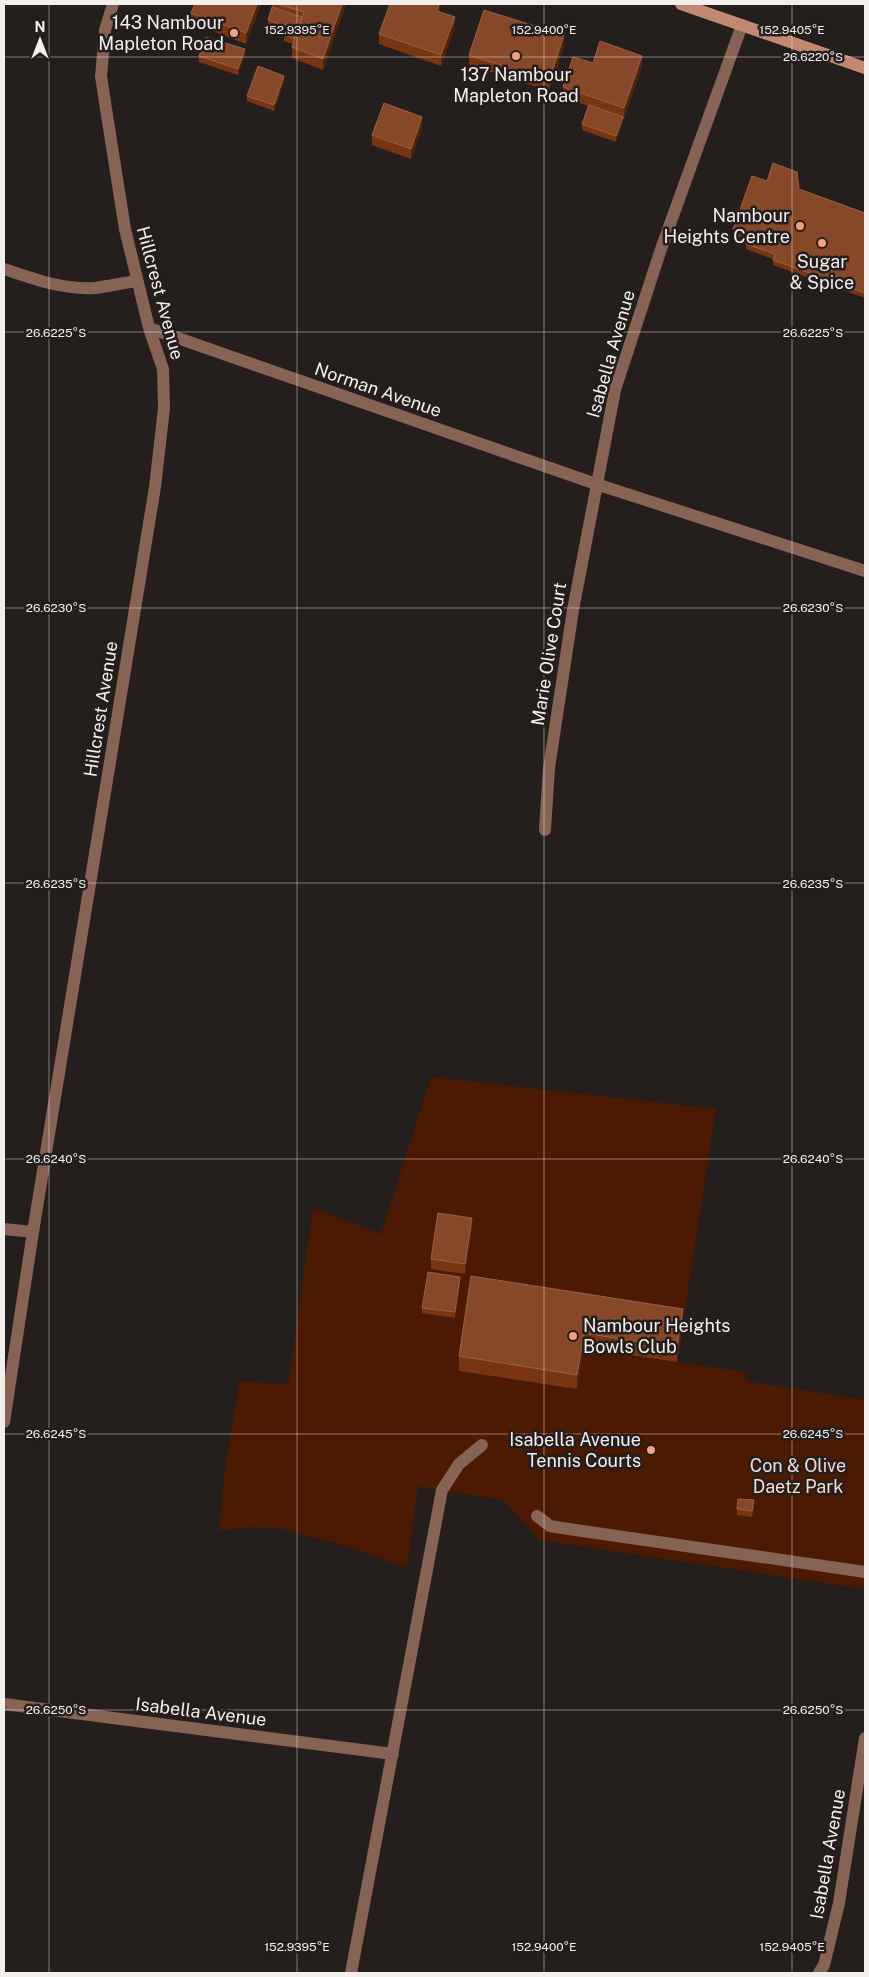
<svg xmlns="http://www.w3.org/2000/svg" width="869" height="1977" viewBox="0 0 869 1977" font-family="'Public Sans',sans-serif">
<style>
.green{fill:#4c1902}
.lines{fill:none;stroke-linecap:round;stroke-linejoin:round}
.lane{stroke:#866355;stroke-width:12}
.street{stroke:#866355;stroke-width:12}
.secondary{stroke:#c18872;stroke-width:12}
.wall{fill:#793411}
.shaded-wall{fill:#52230b}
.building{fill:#864828;stroke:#976247}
.ticks{fill:none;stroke:#f3efed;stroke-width:1;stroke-opacity:0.45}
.poi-dot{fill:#f2a080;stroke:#241e1c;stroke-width:2}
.labels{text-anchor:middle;stroke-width:5;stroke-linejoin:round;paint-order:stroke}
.poi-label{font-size:18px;fill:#f3efed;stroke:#241e1c;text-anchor:end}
.street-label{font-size:18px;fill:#f3efed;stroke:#241e1c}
.park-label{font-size:18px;fill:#f2dbd2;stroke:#241e1c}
.ticks-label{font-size:12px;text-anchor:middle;fill:#f3efed;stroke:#241e1c;stroke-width:5;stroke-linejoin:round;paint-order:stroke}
</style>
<rect width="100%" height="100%" fill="#241e1c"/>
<path class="green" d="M431,1077L716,1109L677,1362L745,1372V1381L865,1400V1589L539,1540L503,1500L418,1486L407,1568L345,1546L279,1528L247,1527L219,1531L224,1477L239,1381L288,1385L313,1208L381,1234Z"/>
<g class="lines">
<path class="lane" d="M537,1516L550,1526L562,1528L865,1572"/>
<path class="street" d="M4,269C33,279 64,290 95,288C109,286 123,283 137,281
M149,328L596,484L865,571
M545,830L549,768L573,610L615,390L661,249L742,25
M4,1229L33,1232
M4,1422L33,1232L155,487L164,408L163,369L149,328L125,229L106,109L101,76L105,30L113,4
M4,1704L393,1754
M351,1973L442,1490L459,1464L482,1445
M819,1973L824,1965L839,1903L865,1738"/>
<path class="secondary" d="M681,4L865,68"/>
</g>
<path class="wall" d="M261,4L246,44L191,23V13Z
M272,4H346L323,70L292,58V47L293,44L284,41V35L286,32L268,25V20L272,7Z
M440,4V12L455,27L441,66L379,44V34Z
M564,46L549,91L469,65V55Z
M245,55L238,75L199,62V56Z
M593,63L642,66L624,119L623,118V122L616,142L582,130V124L588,106L563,98V87Z
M284,81L274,111L247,101V96Z
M422,127L411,159L372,145V135Z
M767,181L799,189L865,213V298L773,265V259L746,249V244L748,240L733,234V229Z
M472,1229L465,1274L431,1269V1259Z
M471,1276L683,1324L677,1362L584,1348L577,1389L459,1371V1356Z
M460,1282L455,1318L422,1313V1308Z
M754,1506L752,1517L737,1515V1509Z"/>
<path class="shaded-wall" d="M257,4H261L246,44V33Z
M342,4H346L323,70V59Z
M439,4H440V12L437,11Z
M455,17V27L441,66V55Z
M564,35V46L549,91V81Z
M245,49V55L238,75V69Z
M642,56V66L624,119V108Z
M284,76V81L274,111V105Z
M422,117V127L411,159V149Z
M623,117V122L616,142V136Z
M472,1218V1229L465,1274V1264Z
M460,1277V1282L455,1318V1312Z
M683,1309V1324L677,1362V1348Z
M584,1333V1348L577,1389V1375Z"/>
<path class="building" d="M195,4H257L246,33L191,13Z
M278,4H342L323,59L292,47L304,12Z
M390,4H439L437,11L455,17L441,55L379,34Z
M272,7L302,17L295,39L284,35L287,27L268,20Z
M484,10L564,35L549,81L469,55Z
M206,37L245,49L238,69L199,56Z
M600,41L642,56L624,108L563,87L573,57L593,63Z
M258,66L284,76L274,105L247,96Z
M384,103L422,117L411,149L372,135Z
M589,105L623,117L616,136L582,124Z
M773,163L797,172L799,189L865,213V293L773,260L775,254L746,244L749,235L733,229L752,176L767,181Z
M438,1213L472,1218L465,1264L431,1259Z
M428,1272L460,1277L455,1312L422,1308Z
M471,1276L683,1309L677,1348L584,1333L577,1375L459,1356Z
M738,1499L754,1500L752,1511L737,1509Z"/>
<path class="ticks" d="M49,4V1973M297,4V1973M544,4V1973M792,4V1973M4,57H865M4,332H865M4,608H865M4,883H865M4,1159H865M4,1434H865M4,1710H865"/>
<g class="poi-dot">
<circle cx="234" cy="33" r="5"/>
<circle cx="516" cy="56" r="5"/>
<circle cx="800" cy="226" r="5"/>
<circle cx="822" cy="243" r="5"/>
<circle cx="573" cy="1336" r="5"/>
<circle cx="651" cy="1450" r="5"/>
</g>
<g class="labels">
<g class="poi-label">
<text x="224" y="29">143 Nambour<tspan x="224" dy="21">Mapleton Road</tspan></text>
<text x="516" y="81" text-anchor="middle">137 Nambour<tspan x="516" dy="21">Mapleton Road</tspan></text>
<text x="790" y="222">Nambour<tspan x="790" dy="21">Heights Centre</tspan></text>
<text x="822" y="268" text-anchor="middle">Sugar<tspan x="822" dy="21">&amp; Spice</tspan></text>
<text x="583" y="1332" text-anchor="start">Nambour Heights<tspan x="583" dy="21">Bowls Club</tspan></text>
<text x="641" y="1446">Isabella Avenue<tspan x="641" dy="21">Tennis Courts</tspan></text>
</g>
<g class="street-label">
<text transform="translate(160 293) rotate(75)" y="6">Hillcrest Avenue</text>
<text transform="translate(611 354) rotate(-74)" y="6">Isabella Avenue</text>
<text transform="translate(378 390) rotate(19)" y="6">Norman Avenue</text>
<text transform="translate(549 654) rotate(-81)" y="6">Marie Olive Court</text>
<text transform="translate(101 709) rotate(-81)" y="6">Hillcrest Avenue</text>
<text transform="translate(201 1712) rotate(7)" y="6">Isabella Avenue</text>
<text transform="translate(828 1854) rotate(-80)" y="6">Isabella Avenue</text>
</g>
<g class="park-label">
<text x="798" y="1472">Con &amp; Olive<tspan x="798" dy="21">Daetz Park</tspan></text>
</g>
</g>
<g class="ticks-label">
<text x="297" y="34">152.9395°E</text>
<text x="544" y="34">152.9400°E</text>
<text x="792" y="34">152.9405°E</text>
<text x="813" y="61">26.6220°S</text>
<text x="56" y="337">26.6225°S</text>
<text x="813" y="337">26.6225°S</text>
<text x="56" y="612">26.6230°S</text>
<text x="813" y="612">26.6230°S</text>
<text x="56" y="888">26.6235°S</text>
<text x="813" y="888">26.6235°S</text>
<text x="56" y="1163">26.6240°S</text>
<text x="813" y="1163">26.6240°S</text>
<text x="56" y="1438">26.6245°S</text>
<text x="813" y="1438">26.6245°S</text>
<text x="56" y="1714">26.6250°S</text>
<text x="813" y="1714">26.6250°S</text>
<text x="297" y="1951">152.9395°E</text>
<text x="544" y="1951">152.9400°E</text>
<text x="792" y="1951">152.9405°E</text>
</g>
<rect width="869" height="1977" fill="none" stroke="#f3efed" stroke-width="10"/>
<g transform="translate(40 40)" stroke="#241e1c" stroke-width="4" paint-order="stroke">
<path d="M0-4L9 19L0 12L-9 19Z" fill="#f3efed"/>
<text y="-8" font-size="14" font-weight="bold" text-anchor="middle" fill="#f3efed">N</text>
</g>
</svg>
